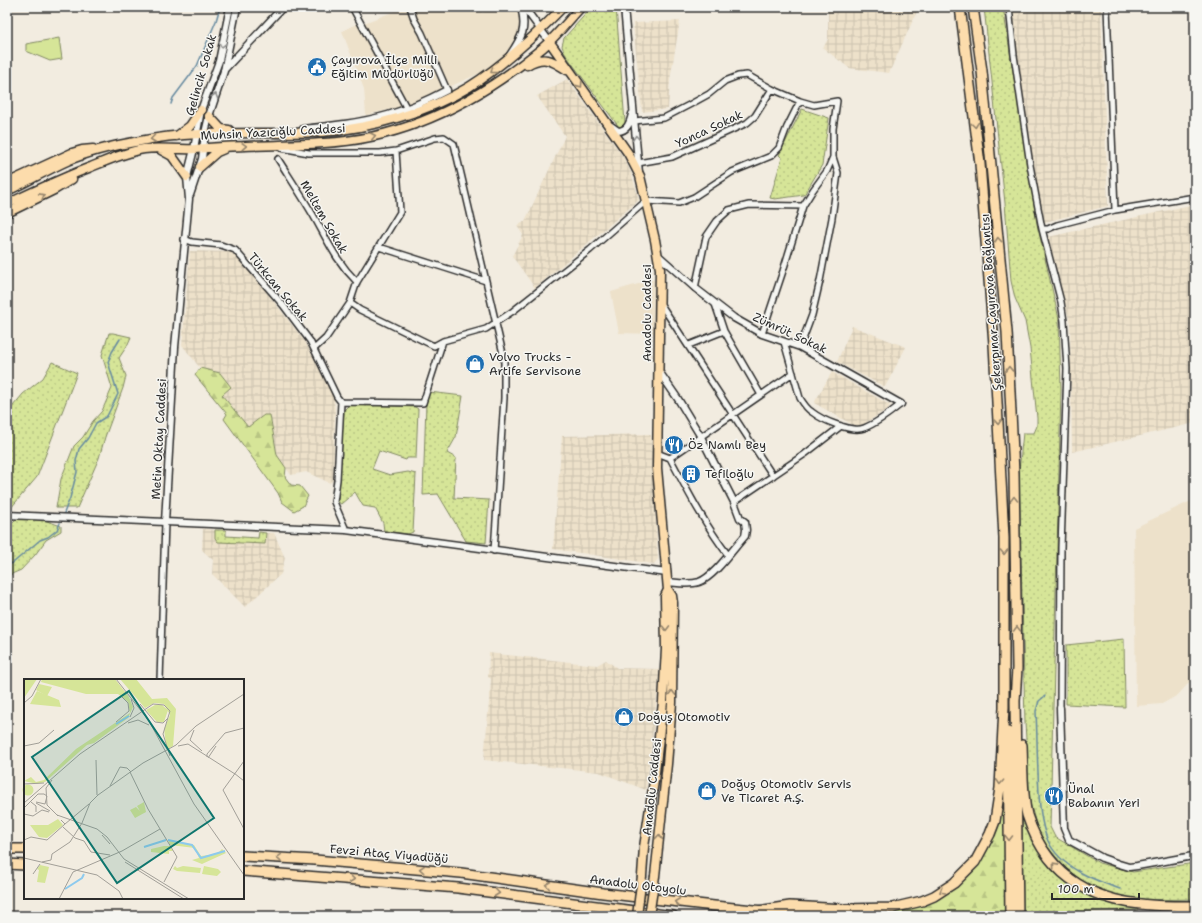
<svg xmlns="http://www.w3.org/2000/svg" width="1202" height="923" viewBox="0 0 1202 923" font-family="'Shantell Sans',sans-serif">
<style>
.built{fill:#ede1ca}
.industrial{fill:url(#industrial-grid)}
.grass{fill:url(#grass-dots);stroke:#808862}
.forest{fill:url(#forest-firs);stroke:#808862}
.garden{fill:#d6e598;stroke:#808862}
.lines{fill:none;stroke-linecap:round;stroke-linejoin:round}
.stream{stroke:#668aa0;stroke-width:1.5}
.minor-casing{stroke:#2b2b2b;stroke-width:8}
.tertiary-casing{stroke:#2b2b2b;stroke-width:9}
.primary-casing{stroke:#2b2b2b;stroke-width:11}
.motorway-casing{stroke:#2b2b2b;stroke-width:12}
.minor{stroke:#f6f6f2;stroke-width:5}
.tertiary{stroke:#f6f6f2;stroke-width:6}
.primary{stroke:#fcdcac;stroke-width:8}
.motorway{stroke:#fcdcac;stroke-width:9}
.primary-bridge-casing{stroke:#2b2b2b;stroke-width:11;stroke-linecap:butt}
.primary-bridge{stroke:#fcdcac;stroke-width:8}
.oneway{stroke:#90908e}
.oneway2{stroke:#94846c}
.labels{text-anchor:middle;stroke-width:3;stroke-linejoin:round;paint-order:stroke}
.poi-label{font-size:12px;fill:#2b2b2b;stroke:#f6f6f2;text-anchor:start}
.street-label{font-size:12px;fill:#2b2b2b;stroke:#f6f6f2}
.inset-river{fill:none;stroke:#8dcaee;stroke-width:2}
.inset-road{fill:none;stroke:#a29f98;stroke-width:1}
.view{fill:#0f766e;fill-opacity:0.15;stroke:#0f766e;stroke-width:2}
.inset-edge{fill:none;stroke:#2b2b2b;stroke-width:2}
</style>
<defs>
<pattern id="industrial-grid" width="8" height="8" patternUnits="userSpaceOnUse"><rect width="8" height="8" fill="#ede1ca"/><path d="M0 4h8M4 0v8" fill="none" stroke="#cbc1ae"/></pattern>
<pattern id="grass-dots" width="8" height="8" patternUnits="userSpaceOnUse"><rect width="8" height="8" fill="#d6e598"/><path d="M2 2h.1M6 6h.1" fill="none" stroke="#b8c583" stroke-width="1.8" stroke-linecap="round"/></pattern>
<pattern id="forest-firs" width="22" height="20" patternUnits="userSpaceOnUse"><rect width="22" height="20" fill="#d6e598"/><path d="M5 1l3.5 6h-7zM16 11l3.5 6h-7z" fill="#b8c583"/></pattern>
</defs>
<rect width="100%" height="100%" fill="#f2ece0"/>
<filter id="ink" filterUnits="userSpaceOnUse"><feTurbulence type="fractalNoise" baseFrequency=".025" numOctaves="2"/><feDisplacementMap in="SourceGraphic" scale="8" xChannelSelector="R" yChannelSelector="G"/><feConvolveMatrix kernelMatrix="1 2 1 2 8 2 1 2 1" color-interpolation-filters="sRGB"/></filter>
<g filter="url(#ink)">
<path class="built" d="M406,7H479L482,13L495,7H518L522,29L505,62L406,106L366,115L364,89L342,31L360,22L361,24Z
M655,279L654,334L619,333L611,292Z
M1195,499V676L1178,695L1162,704L1136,706L1134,528Z"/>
<path class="industrial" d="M828,7H919L889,73L849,68L823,48L828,39Z
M1003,7H1101L1108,206L1037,224Z
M680,21L670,80L668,109L642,112L633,23Z
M567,79L624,158L632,175L639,200L535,288L512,256L523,235L517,226L525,221L565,136L537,96Z
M1195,204V423L1072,452L1070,323L1048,237Z
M190,251L233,252L261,285L306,343L334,398L335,412L333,480L330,483L306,472L291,475L277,455L270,415H264L248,427L221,394L231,387L220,373L200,368L182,345Z
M852,326L906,347L885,387L837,362Z
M832,372L890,405L888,409L862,425L855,426L814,403Z
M651,434L658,559L654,564L553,549L562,436Z
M203,529L215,530V538L265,543L266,533H274L285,558L281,574L245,607L212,574L213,560L202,550Z
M489,653L597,665L606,660L617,668L659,669V679L646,790L599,772L484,760L491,679L488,677Z"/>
<path class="grass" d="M592,7H616L625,123L622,126L619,127L565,54L562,46L564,38Z
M984,7H1003L1037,224L1059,319L1061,389L1050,827L1055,837L1099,863L1133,872L1195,863V899L1142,900L1124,898L1109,894L1085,883L1066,869L1046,845L1039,834L1030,803L1025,723L1019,471L1023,433H1034L1037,426V418L1030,348L1025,321L1015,298L1011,281L1005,203Z
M802,109L829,118L822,165L804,195L775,199L770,198L782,158L779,155Z
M109,333H113L131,337L127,346L119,358L126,376L123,388L105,437L99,458L77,508H56L61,479L74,446L83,437L93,421L102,411L112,388L102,355Z
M52,362L77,373L37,477L10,509H7V413L23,394L43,378Z
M429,392L463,396L456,437L447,453L456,458L454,498L489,500L486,543L466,541L438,494L423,495L426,403Z
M350,404L415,407L418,409L416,458H407L406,460L379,451L372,469L390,475L408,472L416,474L413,532L408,534L384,531L383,523L375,508L363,506L355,492L341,504L338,502L344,410Z
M16,519L44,520L61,526V531L46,540L35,555L21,570L7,576V528Z
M215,530H226V536L258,538L259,532L266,533L265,544L218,542L215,538Z
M1124,639L1125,707L1066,704V645Z
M1022,807L1054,869V871C1072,888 1089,896 1113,904L1114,903L1138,908V910L1023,913Z"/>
<path class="forest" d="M200,368L220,373L231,387L222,395L248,427L264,415H270L277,455L286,468L285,477L291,485L300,486L308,496L303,506L294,511L282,502L278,493L224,419L227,414L195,375Z
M1005,777V915L905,913L892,915L893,912C935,906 977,881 992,840C1000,820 1002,798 1005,777Z"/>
<path class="garden" d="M59,38L62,59L50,61L26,51V44Z"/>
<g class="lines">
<path class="stream" d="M171,104L173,98L197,66L216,21L220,7
M64,513L70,498L77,472L76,461L79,449L88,438L96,423L107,416L118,394L108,362L112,352L120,339
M7,566L14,562L40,540L48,537L57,530L60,523
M1045,696L1039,701L1036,711C1037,731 1037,751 1038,772C1039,794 1039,820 1048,841C1061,868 1094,880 1120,889"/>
<defs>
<path id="minor" d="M352,7L407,109
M410,7L414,19L422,33L447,90
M1009,7L1014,55L1030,165L1042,229L1061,302L1064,321L1067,369L1061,548L1060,708
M1107,7L1115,210
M634,121L664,118L689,105L709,94L725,81L738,76L747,75L772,89L800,101L814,105L837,101L833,129V157L827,171L813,190L803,206L783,271L762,334
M281,148L309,153H380L396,151L435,138L444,137L454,144L504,358V398L494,551
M278,159C290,178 302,196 313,215C328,241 335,260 357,282
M638,163L672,157L747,123L755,116L772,89
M1042,229H1048L1057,225L1115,210L1195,197
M184,239L192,242L221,245L235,250L283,305L310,341L337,397L341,402L423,403L443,341L486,329L513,311L590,250L646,201L679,203L694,197L732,172L771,156L779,148L787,127L800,101
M379,247L486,281
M695,288L706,237L717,221L729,210L749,205L803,206
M350,303L360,310L434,346L443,341
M660,303L773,476
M715,304L724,331L761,395
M784,342L800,398C803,403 807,409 812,412C822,420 852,433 864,428C877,423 890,413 901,404
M689,345L724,331
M800,347L812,315L820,281L832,218L838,173L833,157
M314,349L326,338L350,303L357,282L400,212L396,151
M341,402L337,480L334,502L346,530
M657,453L670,458L793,373
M670,458C688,492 705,525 728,555
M734,502L805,454L841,426
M160,680L165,522"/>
<path id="tertiary" d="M524,7L549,41
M624,7L639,173
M510,55C522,37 527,29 521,7
M224,70L283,7
M611,126L618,131C627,131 630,123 632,114
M303,129C331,126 360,123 388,115C408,109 428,100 447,90
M190,195L202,159L205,133L209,116L224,71L237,7
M659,256L695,288L734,318L762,334L800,347L901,404
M658,370L678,399L701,437L734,502L740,518L745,522L746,530L745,536C733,549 714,577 699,582C689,585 678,583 668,582
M7,515L346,530L667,573
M165,522L175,347L189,199L187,177L194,149L201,110L219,61L230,7
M1060,708L1064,828L1069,840L1102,858L1119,864L1129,867L1137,866L1193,856"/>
<path id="primary" d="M549,41L628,153L640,176L655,240L660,269L657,468L668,590L665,596L666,649L663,702L654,781L644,847L642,876
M527,65C544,55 552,60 567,70
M209,116L221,129L229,130
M177,136L190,126L201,110
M161,150L172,156L187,177
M200,167L217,152L224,149
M7,183L72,153L82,150L93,149
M7,191C27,182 47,170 67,161C90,151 116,145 140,141C200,129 261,135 322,132C369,129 428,112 469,87C504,65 534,37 563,7
M7,204C35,191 62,178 91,167C108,160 126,152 144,149C161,147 178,150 195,149C237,145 281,146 324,143C405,139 478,101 540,50C555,38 568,21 581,7
M7,213L54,190L72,179
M655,876L667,764L672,703L673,603L672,596L668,590"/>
<path id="motorway" d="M973,7L982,71L1007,332L1014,473L1017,668L1015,701L1018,916
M1008,732L1010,916
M1022,745C1023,767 1022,794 1027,815C1032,831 1039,845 1049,858C1085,904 1140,907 1195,906
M7,849H25
M243,856L315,860L461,873L603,893L714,906L813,916
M7,864L25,865
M243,871L458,888L673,916
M758,911L790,906L844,909L892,908L922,901L934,896L954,883L975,862L990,834L995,821L1000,788L1004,707V538L994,344L980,164L960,7
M1170,916L1195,913"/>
</defs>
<use href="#minor" class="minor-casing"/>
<use href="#tertiary" class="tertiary-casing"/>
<use href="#primary" class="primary-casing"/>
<use href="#motorway" class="motorway-casing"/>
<use href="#minor" class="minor"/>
<use href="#tertiary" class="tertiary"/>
<use href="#primary" class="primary"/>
<use href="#motorway" class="motorway"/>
<defs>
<path id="primary-bridge" d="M637,916L642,876
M649,916L655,876"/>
</defs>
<use href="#primary-bridge" class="primary-bridge-casing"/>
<use href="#primary-bridge" class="primary-bridge"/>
</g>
<defs><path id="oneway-chevron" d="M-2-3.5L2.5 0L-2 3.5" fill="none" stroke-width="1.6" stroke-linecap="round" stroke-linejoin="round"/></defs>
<g class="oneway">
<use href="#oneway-chevron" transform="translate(222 45) rotate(103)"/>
<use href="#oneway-chevron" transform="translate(215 96) rotate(-71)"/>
<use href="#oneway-chevron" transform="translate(636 138) rotate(-95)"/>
</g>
<g class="oneway2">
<use href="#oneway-chevron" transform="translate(493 71) rotate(143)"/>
<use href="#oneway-chevron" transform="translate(580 85) rotate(55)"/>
<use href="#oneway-chevron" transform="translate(975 125) rotate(83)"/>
<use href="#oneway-chevron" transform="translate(373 136) rotate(-12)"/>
<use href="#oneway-chevron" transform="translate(153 139) rotate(173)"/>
<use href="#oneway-chevron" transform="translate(244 146) rotate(-3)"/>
<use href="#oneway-chevron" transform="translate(42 196) rotate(-28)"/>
<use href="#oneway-chevron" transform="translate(998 240) rotate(-95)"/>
<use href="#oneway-chevron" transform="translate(1009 369) rotate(-92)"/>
<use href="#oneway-chevron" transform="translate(998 422) rotate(87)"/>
<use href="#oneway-chevron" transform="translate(1014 499) rotate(-91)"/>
<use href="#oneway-chevron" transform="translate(1004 552) rotate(90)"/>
<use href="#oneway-chevron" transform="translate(666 628) rotate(89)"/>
<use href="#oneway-chevron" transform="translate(1017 629) rotate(-91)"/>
<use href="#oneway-chevron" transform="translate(672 693) rotate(-89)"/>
<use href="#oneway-chevron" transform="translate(1000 782) rotate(93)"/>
<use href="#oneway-chevron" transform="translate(659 837) rotate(-84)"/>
<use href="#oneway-chevron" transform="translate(1009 838) rotate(90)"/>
<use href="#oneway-chevron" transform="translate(279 858) rotate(-177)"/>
<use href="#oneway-chevron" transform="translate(1055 865) rotate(-132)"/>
<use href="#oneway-chevron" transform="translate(422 869) rotate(-175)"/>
<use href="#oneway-chevron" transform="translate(352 879) rotate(5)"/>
<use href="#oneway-chevron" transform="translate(548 885) rotate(-172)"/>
<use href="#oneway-chevron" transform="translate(942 891) rotate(149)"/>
<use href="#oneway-chevron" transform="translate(497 893) rotate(7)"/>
<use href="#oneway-chevron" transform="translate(677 902) rotate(-173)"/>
</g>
</g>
<defs>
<symbol id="civic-disc" viewBox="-11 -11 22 22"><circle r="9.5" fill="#1f6fb2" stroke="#f6f6f2"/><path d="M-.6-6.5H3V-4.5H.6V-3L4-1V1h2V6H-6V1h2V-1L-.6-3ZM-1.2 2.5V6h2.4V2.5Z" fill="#fff"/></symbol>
<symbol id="shop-disc" viewBox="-11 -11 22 22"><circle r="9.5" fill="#1f6fb2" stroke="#f6f6f2"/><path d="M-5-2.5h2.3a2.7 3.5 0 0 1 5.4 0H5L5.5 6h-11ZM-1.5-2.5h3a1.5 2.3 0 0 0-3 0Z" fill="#fff"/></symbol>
<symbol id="restaurant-disc" viewBox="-11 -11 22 22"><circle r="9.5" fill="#1f6fb2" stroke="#f6f6f2"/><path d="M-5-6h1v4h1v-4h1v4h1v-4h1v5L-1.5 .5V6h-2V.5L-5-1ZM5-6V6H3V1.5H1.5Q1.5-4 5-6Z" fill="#fff"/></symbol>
<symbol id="building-disc" viewBox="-11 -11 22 22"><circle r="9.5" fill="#1f6fb2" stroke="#f6f6f2"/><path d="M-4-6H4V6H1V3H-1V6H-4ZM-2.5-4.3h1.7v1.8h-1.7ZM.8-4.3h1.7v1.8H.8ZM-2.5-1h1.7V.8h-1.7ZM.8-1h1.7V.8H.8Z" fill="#fff"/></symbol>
</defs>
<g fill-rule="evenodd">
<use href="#civic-disc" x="306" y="56" width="22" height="22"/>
<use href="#shop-disc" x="464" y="353" width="22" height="22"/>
<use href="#restaurant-disc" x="663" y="434" width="22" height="22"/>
<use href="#building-disc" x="680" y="463" width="22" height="22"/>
<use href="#shop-disc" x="613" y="706" width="22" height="22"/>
<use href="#shop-disc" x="696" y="780" width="22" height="22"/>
<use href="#restaurant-disc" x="1043" y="785" width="22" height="22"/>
</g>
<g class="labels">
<g class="poi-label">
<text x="331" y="64">Çayırova İlçe Milli<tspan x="331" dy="14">Eğitim Müdürlüğü</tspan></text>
<text x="489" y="361">Volvo Trucks -<tspan x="489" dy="14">Artife Servisone</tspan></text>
<text x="688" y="449">Öz Namlı Bey</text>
<text x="705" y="478">Tefiloğlu</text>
<text x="638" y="721">Doğuş Otomotiv</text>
<text x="721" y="788">Doğuş Otomotiv Servis<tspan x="721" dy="14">Ve Ticaret A.Ş.</tspan></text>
<text x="1068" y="793">Ünal<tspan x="1068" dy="14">Babanın Yeri</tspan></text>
</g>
<g class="street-label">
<text transform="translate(201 75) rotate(-74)" y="4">Gelincik Sokak</text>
<text transform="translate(709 129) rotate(-25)" y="4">Yonca Sokak</text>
<text transform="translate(273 132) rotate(-3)" y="4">Muhsin Yazıcığlu Caddesi</text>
<text transform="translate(324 217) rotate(60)" y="4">Meltem Sokak</text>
<text transform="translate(278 287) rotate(50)" y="4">Türkcan Sokak</text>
<text transform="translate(991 302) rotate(-94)" y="4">Şekerpınar-Çayırova Bağlantısı</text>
<text transform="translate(647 313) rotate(-90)" y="4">Anadolu Caddesi</text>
<text transform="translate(790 333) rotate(25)" y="4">Zümrüt Sokak</text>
<text transform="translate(159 439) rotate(-87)" y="4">Metin Oktay Caddesi</text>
<text transform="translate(652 787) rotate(-84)" y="4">Anadolu Caddesi</text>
<text transform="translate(389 854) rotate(5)" y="4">Fevzi Ataç Viyadüğü</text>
<text transform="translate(638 885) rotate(7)" y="4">Anadolu Otoyolu</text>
</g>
</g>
<g transform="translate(24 679)">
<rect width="220" height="220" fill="#f2ece0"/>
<path d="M18,0H91L105,18L109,28L104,39L70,64L63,66L21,103L13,105L0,102L7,98L12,103L20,101L52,70L106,34L104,23L94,15H62L17,3ZM15,5L28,8L23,17L12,11ZM131,26H138L144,31L140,43H133L122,31ZM120,123L122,133L111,139L106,131L112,128L116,132L113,127ZM144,161L170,166L177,177L193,175L198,170L202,174L178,185L168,181L175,179L171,169L146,166ZM140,167H146L149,172H145V175L127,173V170ZM151,187L153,189L159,187L177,189L176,194L153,192L149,190ZM180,187L194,190L197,193L193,197L178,195Z" fill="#d6e598"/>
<path d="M0,0H13L0,19ZM96,0H112L128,20L143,19L152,30L149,67L144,70L142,66L140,50L146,36L140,25L130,24L121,29ZM13,12L35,21L37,28L6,25ZM-1.5 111a5.5 5.5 0 1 1 11 0a5.5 5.5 0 1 1-11 0Z" fill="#d6e598"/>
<path d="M34,140L39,146L23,159L15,158L6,146H24Z" fill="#d6e598"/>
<path d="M16,186L25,188L21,204L13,203L15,191L13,190Z" fill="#d6e598"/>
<path class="inset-river" d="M92,45L105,37M144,161L168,166L177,179L201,172M120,168L142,161M41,210L58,199L60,195"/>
<path class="inset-road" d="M92,0L125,42L170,125L220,196M0,24L8,17L17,0M116,25L131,43L139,44L144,39M106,38L110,29L107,20M92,43L105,32L104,24L98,18M104,44L114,41L125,46M170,51L166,61L178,72M0,67L15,64L30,51M154,67L164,65L211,95M183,78V75L201,54L220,49M184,79L192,67M72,81L73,116M220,82L199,111L220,150M106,93L124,130L153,178L140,203M210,94L220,102M28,101L22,109L23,126L34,137M0,105L20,104M86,107L96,88L103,89L107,93M7,123L12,127V133M0,124L56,75L129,25L140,26L146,32L139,55L146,77M12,124L26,132M0,129L14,115H20L23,117L21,125L12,123M0,135L9,137L18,131L25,133M33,136L73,150L83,158L100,180L165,220M58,144L66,124L74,116L119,84L152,66L172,47L220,15M41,145L65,125M39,148L51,159L60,162L67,173L86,176M78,156L86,165M0,161L7,158L23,161L41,145L37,141M0,179L73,196L95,212L99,220M18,183L27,181L28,175L46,163L58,144M101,183L160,220M9,195L16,185M35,220L49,193L98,172L136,150"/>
<path class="view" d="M105,12L190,139L93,204L8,78Z"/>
<rect width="220" height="220" class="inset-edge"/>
</g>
<rect width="1202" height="923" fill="none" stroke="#f6f6f2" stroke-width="24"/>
<rect x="12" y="12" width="1178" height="899" fill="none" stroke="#2b2b2b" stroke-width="1.5" filter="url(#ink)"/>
<path d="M1052 893v6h87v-6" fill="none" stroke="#2b2b2b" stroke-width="2"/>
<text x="1058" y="893" font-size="12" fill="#2b2b2b" stroke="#f6f6f2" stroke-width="3" paint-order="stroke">100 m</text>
</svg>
